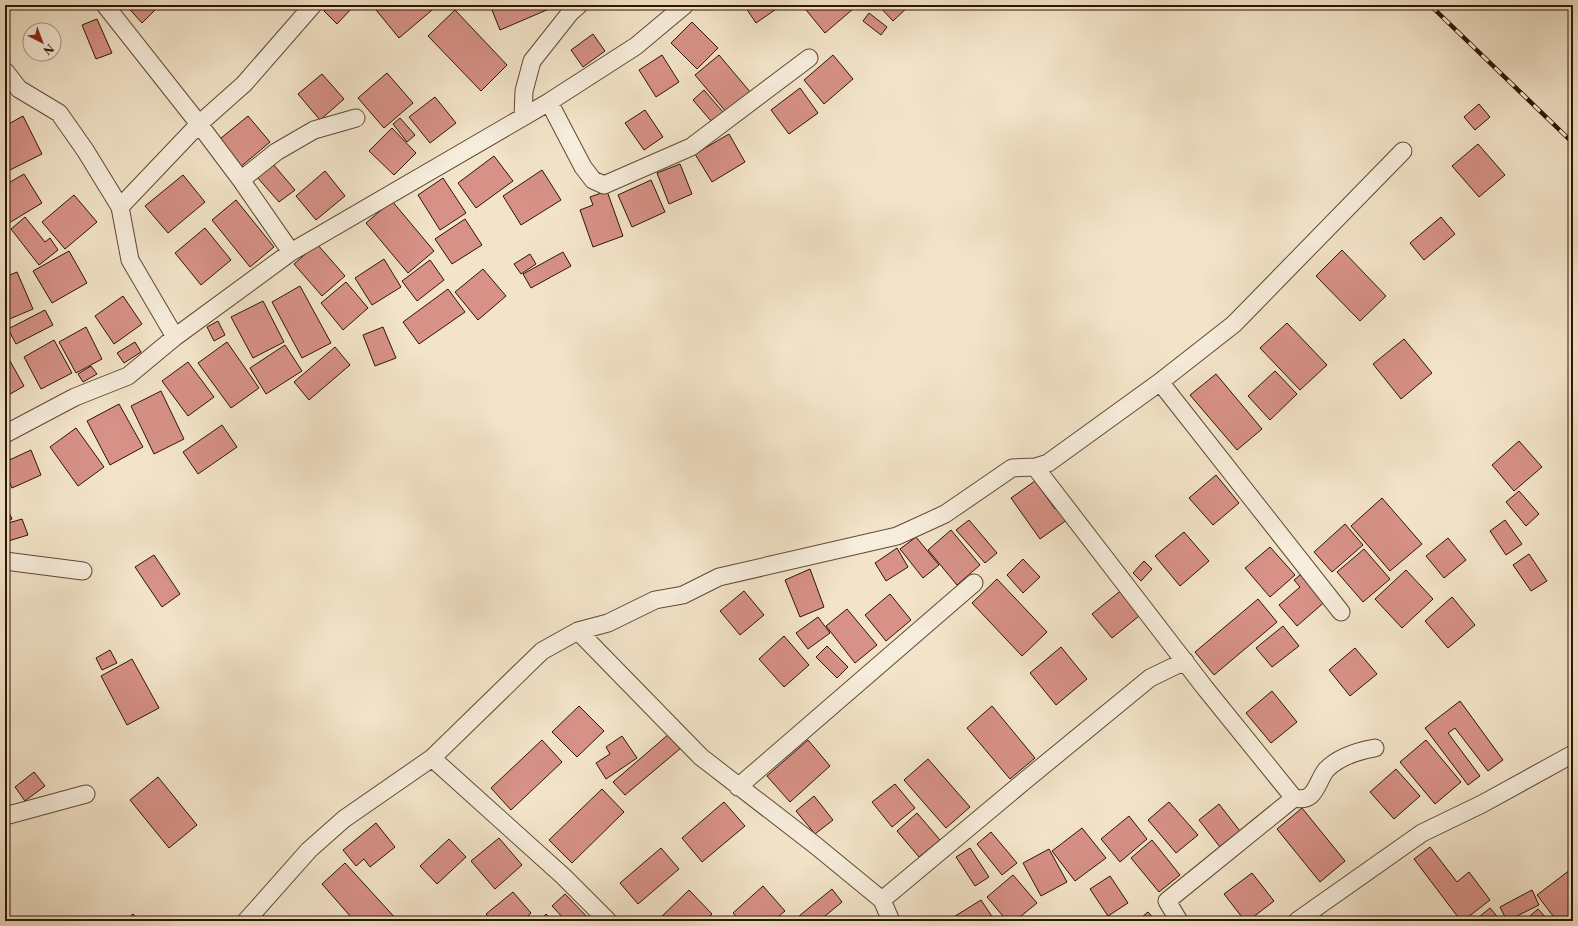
<svg xmlns="http://www.w3.org/2000/svg" width="1578" height="926" viewBox="0 0 1578 926" font-family="'Libre Caslon Text',serif">
<style>
.building{fill:#d79187;stroke:#2e1501}
.lines{fill:none;stroke-linecap:round;stroke-linejoin:round}
.minor-casing{stroke:#5f4933;stroke-width:19}
.minor{stroke:#f7eddc;stroke-width:17}
.rail-casing{stroke:#2e1501;stroke-width:4.5}
.rail{stroke:#f7eddc;stroke-width:3;stroke-dasharray:9;stroke-linecap:butt}
</style>
<rect width="100%" height="100%" fill="#f3e4c9"/>
<filter id="stains"><feTurbulence type="fractalNoise" baseFrequency=".005" numOctaves="4"/><feColorMatrix values="0 0 0 0 .2 0 0 0 0 .09 0 0 0 0 .02 0 0 0 .5 -.17"/></filter>
<radialGradient id="worn" r=".72"><stop offset=".6" stop-color="#630" stop-opacity="0"/><stop offset="1" stop-color="#630" stop-opacity=".3"/></radialGradient>
<path class="building" d="M126,5H160L142,23Z
M329,5H349L352,8L337,24L324,11Z
M372,5H438L399,38Z
M490,5H547L549,9L500,30Z
M744,5H782L756,23Z
M802,5H849L853,9L825,33Z
M878,5H910L893,21Z
M455,10L507,65L481,91L428,36Z
M869,13L887,27L881,35L863,21Z
M97,19L112,53L96,59L82,25Z
M692,22L718,48L697,69L671,43Z
M593,34L605,51L583,67L571,50Z
M662,55L679,82L656,97L639,70Z
M719,55L751,93L727,113L695,75Z
M833,55L853,79L824,104L804,80Z
M387,73L413,103L384,128L358,98Z
M322,74L344,99L320,120L298,94Z
M800,88L818,113L789,134L771,110Z
M704,90L723,112L711,121L693,100Z
M435,97L456,123L430,143L409,117Z
M1479,104L1490,117L1475,130L1464,117Z
M645,110L663,137L644,150L625,123Z
M23,116L42,154L8,171L5,165V126Z
M248,116L270,142L238,169L215,143Z
M400,118L415,135L407,142L393,124Z
M392,128L416,153L394,175L369,151Z
M729,134L745,162L712,182L695,154Z
M1478,144L1505,175L1479,197L1452,166Z
M494,156L513,181L476,208L458,183Z
M273,164L295,190L279,202L257,177Z
M680,164L692,194L669,204L657,173Z
M542,170L561,200L521,225L503,196Z
M325,171L345,196L316,220L296,196Z
M24,174L42,203L9,223L5,217V185Z
M183,175L205,202L168,233L145,206Z
M443,178L466,213L440,230L418,195Z
M651,180L665,212L632,227L618,195Z
M607,191L623,236L593,247L580,210L593,205L590,197Z
M74,195L97,222L65,249L42,222Z
M236,200L274,247L250,267L212,220Z
M392,201L434,251L408,273L366,223Z
M25,217L45,242L50,238L58,250L39,265L11,229Z
M1441,217L1455,234L1424,260L1410,243Z
M465,219L482,245L452,264L435,239Z
M205,228L231,260L201,285L175,253Z
M317,244L345,276L322,296L294,264Z
M1342,250L1386,296L1360,321L1316,276Z
M69,251L87,283L52,303L33,271Z
M563,252L571,266L531,288L523,274Z
M530,254L536,264L521,274L514,264Z
M384,259L401,287L372,305L355,278Z
M430,260L444,280L417,301L402,281Z
M483,269L506,296L478,320L455,292Z
M17,272L33,309L5,321V277Z
M346,282L368,308L343,330L321,303Z
M300,286L331,343L302,358L272,302Z
M448,289L465,312L419,344L403,322Z
M123,296L142,324L114,344L95,316Z
M263,301L284,342L253,358L231,317Z
M45,310L53,325L16,344L8,329Z
M218,321L225,335L214,341L207,327Z
M1287,323L1327,365L1300,390L1260,348Z
M86,327L102,359L76,373L59,342Z
M383,327L396,358L375,366L363,335Z
M1404,339L1432,373L1401,399L1373,364Z
M54,340L72,373L41,389L24,357Z
M135,342L141,352L124,363L117,353Z
M227,342L259,388L231,408L198,363Z
M285,345L302,371L266,394L250,368Z
M335,347L350,365L309,400L294,382Z
M5,352L24,386L5,397Z
M188,362L214,397L188,416L162,381Z
M91,366L97,374L83,382L78,374Z
M1275,371L1297,394L1270,420L1248,396Z
M1216,374L1262,429L1237,450L1190,395Z
M161,391L184,439L154,454L131,406Z
M119,404L143,447L110,465L87,421Z
M222,425L237,447L198,474L183,452Z
M76,428L104,467L78,486L50,447Z
M1519,441L1542,467L1514,491L1492,465Z
M31,450L41,475L12,488L5,471V462Z
M1216,475L1239,503L1213,525L1189,498Z
M1035,481L1055,509L1062,504L1071,517L1040,539L1011,498Z
M1519,491L1539,514L1526,526L1506,502Z
M1382,498L1422,544L1390,571L1351,526Z
M5,503L12,519L5,522Z
M22,519L28,535L5,542V524Z
M969,520L997,553L985,563L956,530Z
M1505,520L1522,544L1506,555L1490,531Z
M1345,524L1363,545L1332,572L1314,552Z
M951,530L980,565L957,585L928,550Z
M1184,532L1209,561L1180,586L1155,556Z
M916,537L939,565L923,578L900,549Z
M1448,538L1466,560L1444,578L1426,556Z
M1270,547L1295,575L1270,597L1245,568Z
M897,548L908,567L886,581L875,563Z
M1364,549L1390,579L1363,602L1337,572Z
M1529,554L1547,581L1531,591L1513,565Z
M154,555L180,594L162,607L135,567Z
M1023,559L1040,577L1023,593L1007,575Z
M1144,561L1152,569L1141,581L1133,573Z
M810,569L824,607L800,617L785,580Z
M1406,570L1433,599L1402,628L1375,599Z
M1305,571L1328,599L1297,626L1279,605L1300,587L1294,580Z
M997,579L1047,632L1022,656L972,603Z
M1124,588L1144,612L1112,638L1092,614Z
M744,591L764,615L740,635L720,611Z
M890,594L911,620L886,641L865,615Z
M1452,597L1475,625L1448,648L1425,621Z
M1258,599L1277,622L1214,675L1195,652Z
M847,609L877,645L855,663L826,626Z
M818,617L830,633L808,649L796,633Z
M1283,626L1299,646L1272,667L1256,648Z
M784,636L809,665L784,687L759,659Z
M827,646L848,667L837,678L816,657Z
M1061,647L1087,679L1056,705L1030,673Z
M1355,648L1377,674L1350,696L1329,670Z
M110,650L117,663L102,670L96,658Z
M132,659L159,708L127,725L101,676Z
M1272,691L1297,722L1271,743L1246,713Z
M1460,701L1503,760L1488,771L1455,728L1448,733L1480,776L1468,785L1425,728Z
M579,706L604,731L577,757L552,732Z
M992,706L1035,758L1010,779L967,728Z
M669,734L681,748L625,795L613,782Z
M622,736L637,758L606,779L596,763L610,754L606,747Z
M542,740L562,762L511,810L491,788Z
M808,740L830,766L790,802L767,776Z
M1426,740L1461,782L1435,804L1400,762Z
M928,759L970,807L946,828L904,780Z
M1396,769L1420,796L1394,819L1370,792Z
M34,772L45,786L25,801L15,787Z
M158,777L197,825L169,848L130,800Z
M895,784L915,808L892,827L872,802Z
M602,789L624,812L572,863L549,840Z
M814,796L833,820L815,834L796,811Z
M724,802L745,826L702,862L682,838Z
M1169,802L1198,835L1176,853L1148,820Z
M1219,804L1240,831L1220,847L1199,820Z
M1302,808L1345,861L1320,882L1277,829Z
M917,813L940,840L919,857L897,831Z
M1129,816L1147,839L1120,862L1101,839Z
M376,823L395,847L370,867L364,859L356,866L343,850Z
M1082,828L1106,858L1075,881L1052,851Z
M991,832L1017,863L1002,875L977,844Z
M499,838L522,865L495,889L471,861Z
M449,839L466,857L437,884L420,866Z
M1152,840L1180,875L1159,892L1131,858Z
M1430,847L1457,882L1469,872L1490,900L1463,921H1461L1414,859Z
M661,848L679,869L638,904L620,883Z
M970,848L989,877L975,886L956,857Z
M1049,849L1067,882L1041,896L1023,863Z
M345,863L398,921H352L350,918L351,917L322,884Z
M1570,870L1573,874V921H1568L1566,918L1562,921H1557L1537,895Z
M1252,873L1274,901L1248,921H1245L1224,894Z
M1013,875L1037,903L1015,921H1007L987,897Z
M1110,876L1128,903L1108,916L1090,889Z
M763,886L785,911L773,921H740L733,913Z
M832,889L842,902L819,921H793Z
M689,890L712,914L704,921H657Z
M1532,890L1539,905L1507,921L1500,907Z
M513,892L531,913L522,921H492L486,914Z
M565,894L591,921H566L552,906Z
M981,900L995,921H953L952,918Z
M1490,908L1501,921H1474Z
M1538,909L1549,921H1524Z
M1148,912L1156,921H1137Z
M133,914L139,921H125Z
M546,914L553,921H540Z"/>
<g class="lines">
<defs>
<path id="minor" d="M105,5L199,124L241,180L291,252
M5,71L19,89L59,113L85,150L120,207L130,260L175,337
M549,102L583,167L593,180L604,185L691,147L809,58
M523,117L524,91L532,61L570,13L579,5
M241,180L276,152L314,130L356,118
M120,207L199,124L244,84L313,5
M1160,382L1341,612
M5,434L75,397L128,376L175,337L291,252L549,102L636,46L685,5
M1035,467L1205,688L1294,798C1316,803 1316,783 1326,770C1338,757 1358,751 1375,748
M5,561L83,571
M578,631L701,757L815,845L882,900
M432,758L563,876L608,921
M738,787L974,583
M5,816L86,794
M246,921L309,850L344,819L432,758L542,651L578,631L608,623L655,600L683,595L719,577L897,536L945,514L1012,468L1035,467L1048,463L1160,382L1234,324L1403,151
M891,921L882,900L1022,783L1150,678L1185,661
M1179,921L1167,901L1294,798
M1297,921L1422,833L1482,804L1573,754"/>
</defs>
<use href="#minor" class="minor-casing"/>
<use href="#minor" class="minor"/>
<defs>
<path id="rail" d="M1430,5L1573,143"/>
</defs>
<use href="#rail" class="rail-casing"/>
<use href="#rail" class="rail"/>
</g>
<rect width="1578" height="926" fill="none" stroke="#f3e4c9" stroke-width="20"/>
<rect x="6" y="6" width="1566" height="914" fill="none" stroke="#2e1501" stroke-width="2"/>
<rect x="10" y="10" width="1558" height="906" fill="none" stroke="#2e1501"/>
<g transform="translate(42 42) rotate(138)"><circle r="19" fill="#f7eddc" stroke="#a79784"/>
<path d="M0-3L7 15L0 10L-7 15Z" fill="#8f2418"/>
<text y="-6" font-size="11" font-weight="bold" text-anchor="middle" fill="#2e1501">N</text>
</g>
<rect width="100%" height="100%" filter="url(#stains)"/>
<rect width="100%" height="100%" fill="url(#worn)"/>
</svg>
